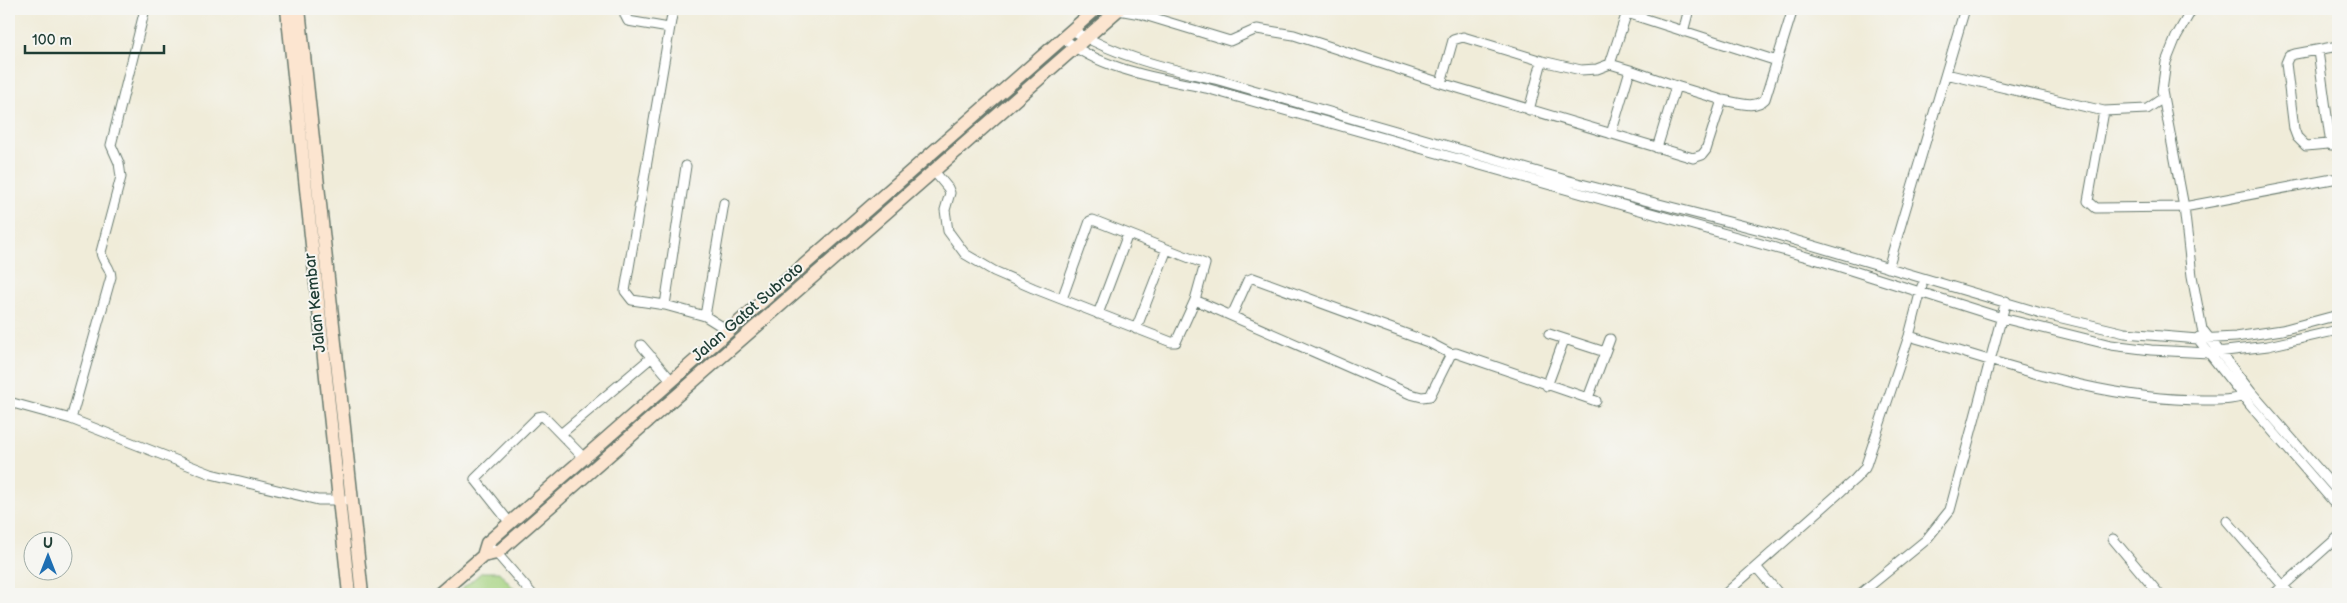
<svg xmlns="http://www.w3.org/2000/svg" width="2347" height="603" viewBox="0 0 2347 603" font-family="'Balsamiq Sans',sans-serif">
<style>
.green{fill:#a4d27f;stroke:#62885a}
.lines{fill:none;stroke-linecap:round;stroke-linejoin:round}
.street-casing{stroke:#687a6e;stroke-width:11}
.secondary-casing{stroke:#687a6e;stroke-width:15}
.street{stroke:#fff;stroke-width:9}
.secondary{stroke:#fce5d0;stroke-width:12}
.labels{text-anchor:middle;stroke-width:4;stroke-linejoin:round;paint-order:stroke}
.street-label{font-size:16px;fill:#1f3d34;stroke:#f6f6f2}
</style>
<rect width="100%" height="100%" fill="#f6f6f2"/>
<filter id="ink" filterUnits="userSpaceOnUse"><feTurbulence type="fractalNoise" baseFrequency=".02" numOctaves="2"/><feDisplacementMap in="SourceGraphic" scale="10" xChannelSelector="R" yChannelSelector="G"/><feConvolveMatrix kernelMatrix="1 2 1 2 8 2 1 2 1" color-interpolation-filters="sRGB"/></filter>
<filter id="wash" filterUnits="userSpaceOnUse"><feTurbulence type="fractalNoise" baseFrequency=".0096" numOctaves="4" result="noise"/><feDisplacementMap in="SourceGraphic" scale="20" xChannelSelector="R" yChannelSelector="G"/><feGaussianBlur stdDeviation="1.12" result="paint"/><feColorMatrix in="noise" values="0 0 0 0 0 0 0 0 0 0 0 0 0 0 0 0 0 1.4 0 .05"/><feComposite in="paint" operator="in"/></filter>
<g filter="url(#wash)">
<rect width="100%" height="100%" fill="#f0ecd9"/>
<path class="green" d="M482,572H499L519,594H456Z"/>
</g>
<g filter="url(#ink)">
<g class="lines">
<defs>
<path id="street" d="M145,9L111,145L119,163L121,177L101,252C102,262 111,267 111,277L71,419L211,474L318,500H344
M627,9L625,15L628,21L669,28
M673,9L625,291L632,300L665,305L705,316L729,331
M2192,9L2176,37L2166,62L2162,91L2184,207L2192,276L2202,329L2251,392L2338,492
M1118,10L1141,14L1230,41L1257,29L1294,35L1441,83L1693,158L1702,155L1706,150L1722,100C1737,102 1754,110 1765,99L1793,9
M1627,13L1777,61
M1072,30C1117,56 1164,68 1215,79L1566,180L1764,231L2041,313L2125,333L2198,339L2236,337L2282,330L2338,315
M1683,32L1689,9
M1063,38C1101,70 1158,78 1206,88L1825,262L2002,318L2111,345L2151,350L2209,353L2268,346L2338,330
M2338,46L2295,54L2289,56L2286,63L2294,129L2297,137L2306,146L2338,143
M2318,51L2331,145
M1542,61L1581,70L1597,69L1610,64L1630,70L1611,134
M1610,64L1628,9
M1630,70L1676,86L1657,148
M1946,74L2104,111L2147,109L2163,98
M1441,83L1453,40L1463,37L1542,61L1529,110
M1676,86L1722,100
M2104,111L2088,201L2096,208L2184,207L2338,178
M933,170L948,188L950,193L945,210L948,231L965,254L994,271L1033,288L1171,342H1176L1195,300L1410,394L1422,397L1430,396L1451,354L1456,353L1596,401
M1888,268L1964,12
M1062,299L1090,221L1093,220L1205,264L1195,300
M665,305L686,166
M1098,314L1128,234
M1232,315L1248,280L1253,278L1428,342L1451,354
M705,316L724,203
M1136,329L1167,249
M1549,334L1605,352
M1909,336C2005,364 2102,400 2204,400C2219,400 2238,401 2251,392
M2199,337L2198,339L2250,405L2338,507
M641,345L672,381
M1547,386L1564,340
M1588,398L1610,339
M9,402L71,419
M562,433L652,357
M2227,521L2290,594
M510,523L475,479L538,417L543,416L584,458
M2113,539L2159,594
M493,549L532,594
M1757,568L1779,594
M1725,594L1855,479L1865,468L1909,336L1922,286
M1860,594L1926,540L1950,510L2006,301
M2274,594L2338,537"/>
<path id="secondary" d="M287,9L349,594
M299,9L362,594
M483,556L487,543L1096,9
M439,594L483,556L497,553L1119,9"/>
</defs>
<use href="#street" class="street-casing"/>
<use href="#secondary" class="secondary-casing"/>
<use href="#street" class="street"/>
<use href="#secondary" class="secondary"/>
</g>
</g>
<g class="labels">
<g class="street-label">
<text transform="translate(314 303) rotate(-96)" y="6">Jalan Kembar</text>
<text transform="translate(747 311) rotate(-41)" y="6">Jalan Gatot Subroto</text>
</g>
</g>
<rect width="2347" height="603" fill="none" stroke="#f6f6f2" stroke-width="30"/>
<g transform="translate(48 556)"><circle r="24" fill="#f6f6f2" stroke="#a0aca6"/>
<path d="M0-4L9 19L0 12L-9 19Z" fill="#1f6fb2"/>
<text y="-8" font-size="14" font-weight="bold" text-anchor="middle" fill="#1f3d34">U</text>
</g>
<path d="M25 45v8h139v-8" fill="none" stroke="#1f3d34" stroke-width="2.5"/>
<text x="32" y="45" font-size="15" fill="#1f3d34" stroke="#f6f6f2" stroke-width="4" paint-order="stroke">100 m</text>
</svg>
